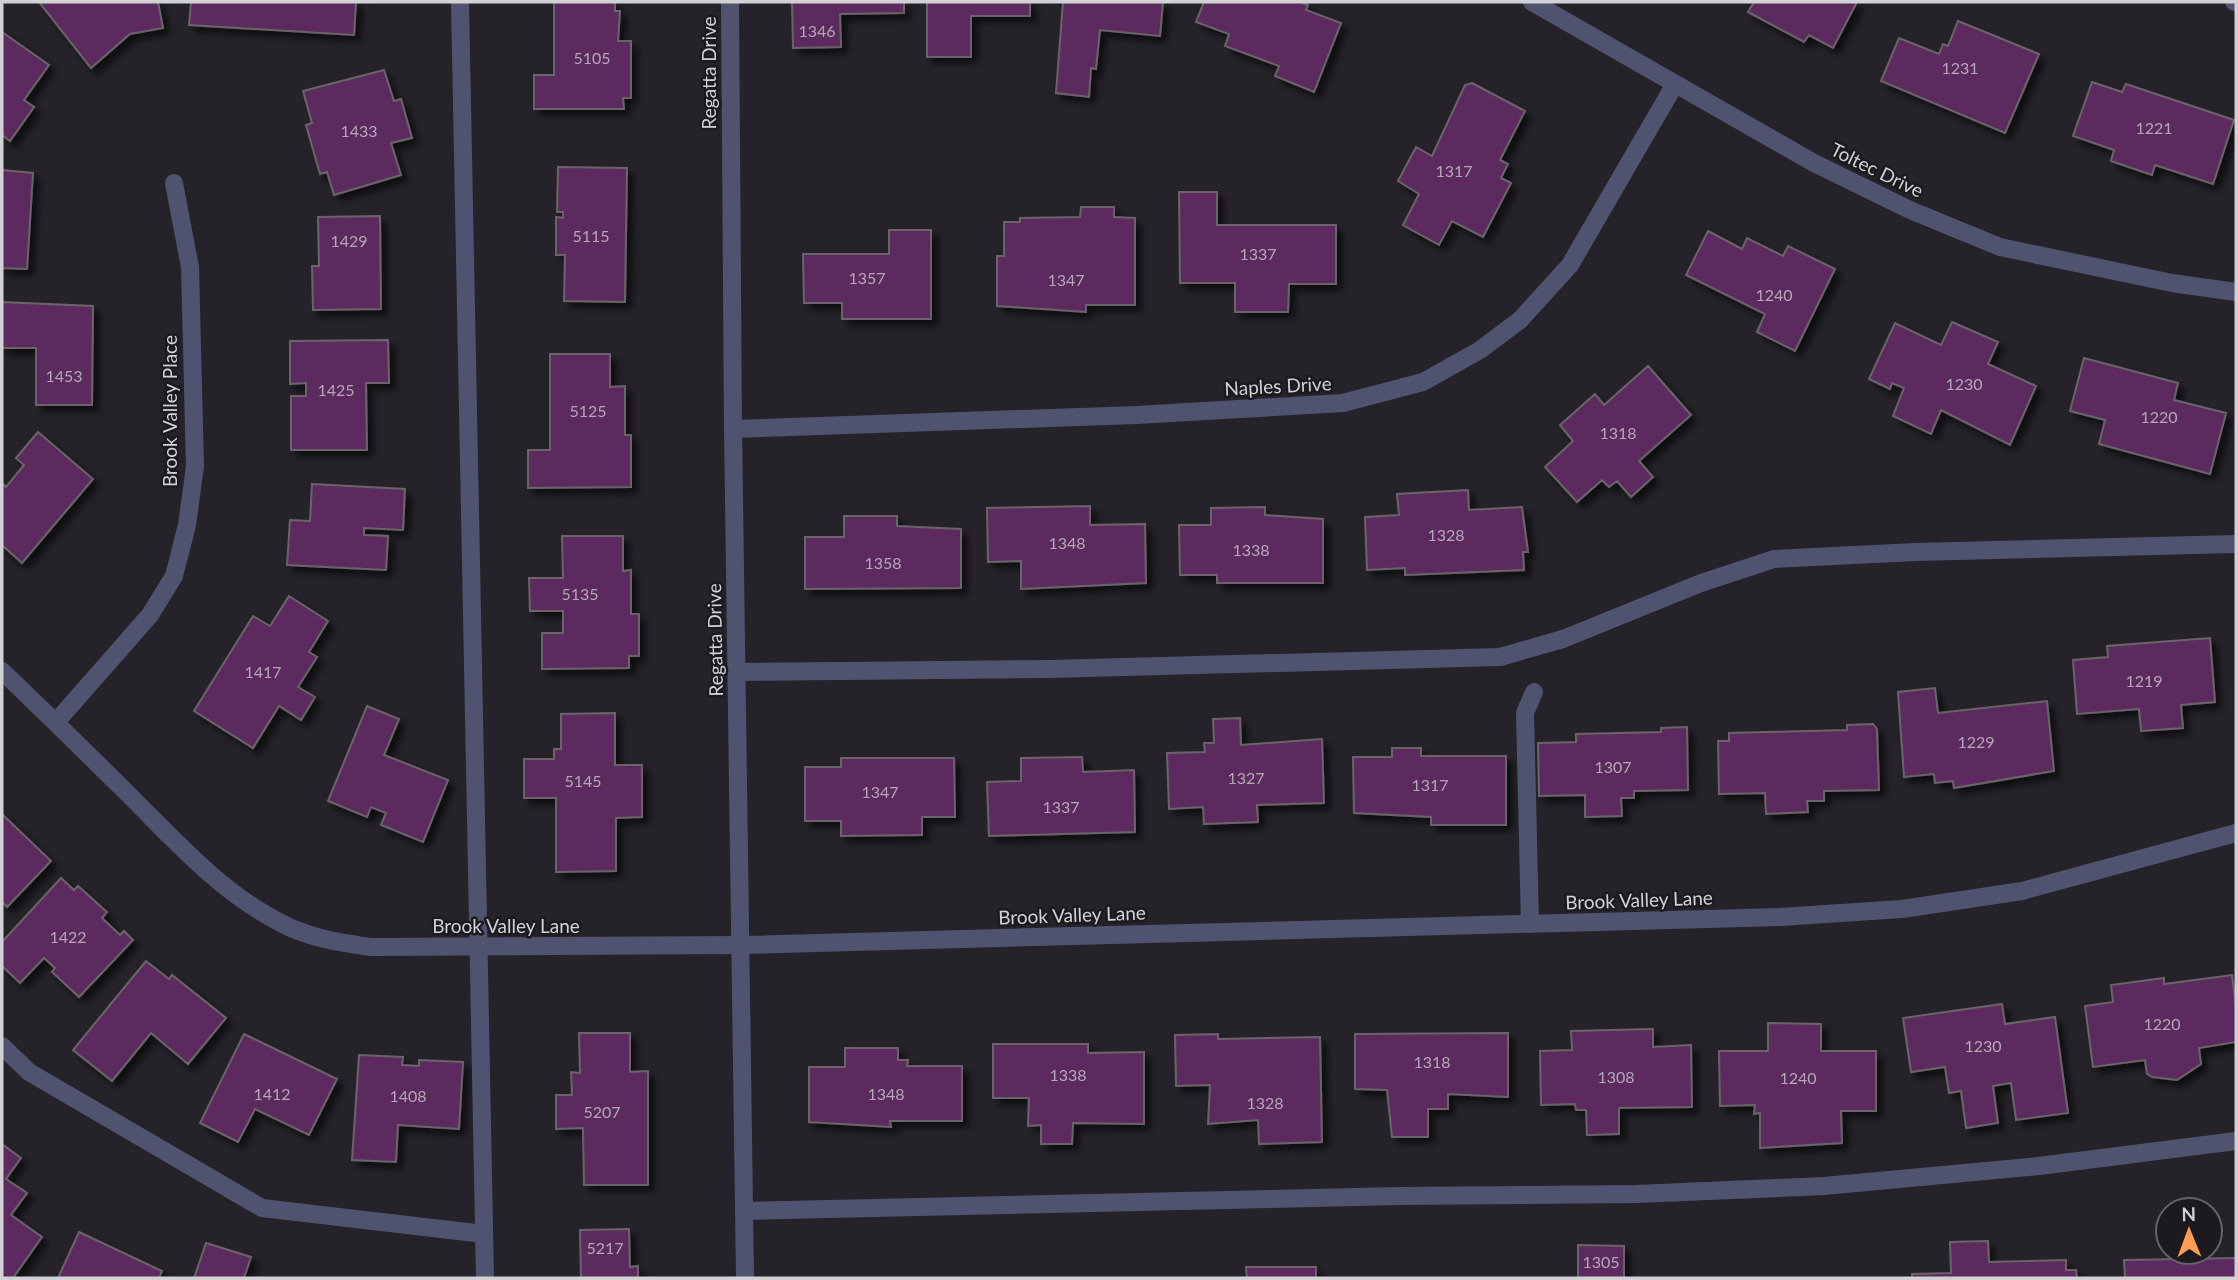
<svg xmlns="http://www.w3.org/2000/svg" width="2238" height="1280" viewBox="0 0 2238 1280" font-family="Lato,sans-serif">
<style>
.building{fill:#5b2c5e;stroke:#6a646a;stroke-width:2;filter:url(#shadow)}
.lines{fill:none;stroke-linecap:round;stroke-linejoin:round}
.service{stroke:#4f536f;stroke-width:18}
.minor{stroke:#4f536f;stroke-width:18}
.tertiary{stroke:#4f536f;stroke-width:18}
.labels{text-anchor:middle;stroke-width:5;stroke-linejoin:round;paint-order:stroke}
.number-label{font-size:16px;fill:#b4a8b7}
.street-label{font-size:19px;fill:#d2d1d5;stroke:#1c1a1f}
</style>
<defs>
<filter id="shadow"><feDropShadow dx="6" dy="6" stdDeviation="3.5" flood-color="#0009"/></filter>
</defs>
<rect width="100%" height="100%" fill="#252329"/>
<path class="building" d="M39,2H158L163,28L130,34L91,68Z
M191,2H356L354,35L189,25Z
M554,2H615V11H620L618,41H631V98H623L624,109H534V75H554Z
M792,2H904V13L840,14L841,47L793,48Z
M927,2H1030V16H971V57H927Z
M1063,2H1163L1160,36L1100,30L1096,69L1091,68L1089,97L1056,93Z
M1204,2H1300L1308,5L1306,10L1341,23L1314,92L1275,76L1279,66L1225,46L1229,34L1196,22Z
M1754,2H1753H1857L1833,48L1809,35L1804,42L1748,12Z
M1958,21L2039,54L2005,133L1881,81L1899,38L1939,54L1943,44L1948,46Z
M2,32L49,65L24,100L34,107L10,141L2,135Z
M384,70L394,101L401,99L412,138L391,143L401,175L334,195L327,172L320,174L306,125L312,123L303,91Z
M2092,82L2122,92L2126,84L2234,120L2213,184L2155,165L2152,175L2111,161L2114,150L2073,136Z
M1472,83L1525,111L1500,160L1508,164L1501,178L1511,183L1483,237L1452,221L1439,245L1403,225L1419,194L1398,181L1416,147L1432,156L1465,85Z
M558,167L627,168L625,302L564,301L565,255H556V217L563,218V212H557Z
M2,170L33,173L27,269L2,268Z
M1179,192H1217V225H1336V284H1289L1288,312H1235V283H1180Z
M1081,207H1114V217L1135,218V305H1086V312L997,306V256H1004V222H1020V218L1080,217Z
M380,216L381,309L313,310L312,266H319L318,217Z
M889,230H931V319H842V303H804L803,254H889Z
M1708,231L1742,249L1747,238L1783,256L1788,246L1835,269L1795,351L1757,332L1765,314L1686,275Z
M2,302L93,306L92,405H36V348H2Z
M1952,322L1998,342L1988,364L2036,386L2010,445L1941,410L1931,434L1893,416L1904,388L1892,383L1890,389L1869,379L1895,323L1941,345Z
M388,340L389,383H366L367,450H291V396H306V383L290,384V341Z
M550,354H610V387L625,386V435H631V487L528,488V450H550Z
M2084,358L2178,383L2174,400L2226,413L2210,474L2099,444L2105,420L2070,411Z
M1648,366L1691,415L1639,461L1653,477L1631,497L1617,481L1609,487L1602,480L1577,502L1545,467L1573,441L1560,425L1595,394L1604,405Z
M38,432L93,479L22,563L2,545V483L6,487L24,465L16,458Z
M312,484L405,489L403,530L364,528V535L388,536L386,570L287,565L290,520L310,521Z
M1468,490L1469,510L1522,507L1528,552H1523L1524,570L1405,575V568L1367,570L1365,517L1399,515L1397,494Z
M1090,506V525L1145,524L1146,583L1021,589V561L988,562L987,508Z
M1265,507V515L1323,519V583H1217V575H1180L1179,525H1211V508Z
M844,516H897V526L961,529V588L805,589V537H844Z
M562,536H623V571L631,570V614H639V656H629V668L542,669V633H563V611H530L529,578H563Z
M289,596L328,621L309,652L317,657L298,687L315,697L301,720L279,706L253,748L194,711L253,616L270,626Z
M2210,638L2215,702L2181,705L2183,728L2141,731L2139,709L2077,714L2073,660L2108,657L2107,646Z
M1935,688L1938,713L2047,701L2054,771L1954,788L1953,781L1935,783L1934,774L1904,777L1898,692Z
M367,706L399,719L384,755L448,780L423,842L381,825L386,813L371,807L367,817L328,801Z
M615,713V765H642V817L616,818V871L556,872V798H524V759H554V749H561V714Z
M1240,718L1241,745L1322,739L1324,803L1257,805L1258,822L1204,824L1203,807L1169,809L1167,753L1205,752L1204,743H1214L1213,719Z
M1873,724L1877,729L1879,790L1824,791V801H1807L1808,812L1766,814L1765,793L1719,794L1718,741H1729V733L1847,730V725Z
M1687,727L1688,790L1634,791V798H1621L1622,816L1585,817V795L1539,796L1538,743L1576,742V734L1661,732V728Z
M1392,748H1421V756H1506V825H1431V817L1354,813L1353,757H1392Z
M1082,757L1083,772L1134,770L1135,832L989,836L987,782L1021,781V758Z
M841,758H954L955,817H922V835L841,836V821H805V767H841Z
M2,814L51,861L7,907L2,902Z
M61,878L74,890L78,886L107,912L102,918L120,935L124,931L133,940L79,997L52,972L55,968L44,958L20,983L2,966V942Z
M146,961L169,979L172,975L226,1018L188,1064L151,1033L112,1081L73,1050Z
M2232,975L2236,1005V1042L2199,1048L2201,1064L2177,1080L2152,1077L2147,1074L2145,1060L2093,1067L2085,1006L2113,1002L2111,985L2164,978V984Z
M2002,1004L2005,1024L2055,1017L2068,1113L2016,1120L2011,1083L1993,1086L1998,1123L1966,1128L1961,1091L1949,1093L1945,1067L1911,1072L1903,1018Z
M1768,1023L1821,1024V1051H1876V1111H1841L1842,1143L1760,1148V1113L1754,1114L1755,1105L1720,1106L1719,1051H1768Z
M1653,1029V1047L1691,1045L1692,1107L1619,1108V1134L1587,1135L1586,1110H1576L1575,1104L1541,1105L1540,1051L1572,1050L1571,1031Z
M579,1033H630V1072L648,1071V1185H584L583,1128L556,1129V1095H572L571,1072L580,1073Z
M1508,1033V1097L1448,1094V1109H1428V1137H1392L1387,1090L1355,1089V1034Z
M244,1034L337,1079L309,1135L255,1109L238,1142L200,1123Z
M1218,1034V1039L1320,1037L1322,1142L1259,1144L1258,1120L1208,1124L1210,1085L1176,1086L1175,1035Z
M993,1044H1088V1053L1144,1052V1124L1073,1123L1072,1144H1041V1125L1028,1126L1029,1098H993Z
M845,1048H898V1060H908L907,1066H962V1121H890L891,1127L809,1122V1067H845Z
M359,1055L403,1057L402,1065L419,1066V1060L463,1062L459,1129L398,1125L396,1162L352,1160Z
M2,1144L21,1158L6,1179L27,1193L11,1215L42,1237L13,1278H2Z
M629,1229L630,1267L638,1266V1278H581L580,1230Z
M79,1232L162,1271L159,1278H58Z
M1988,1241L1989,1262L2066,1260V1270H2076L2077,1278H1912V1274L1951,1273L1950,1242Z
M206,1243L251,1257L244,1278H194Z
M1578,1245L1624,1246V1278H1639H1578Z
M2236,1258V1278H2125L2124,1260Z
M1246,1267H1316V1278H1247Z"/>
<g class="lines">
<path class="service" d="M460,2L485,1278
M2234,2H2236
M737,672L1050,669L1500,657L1563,639L1701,583L1774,559L1915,552L2236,544
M1530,924L1525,713L1534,692
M2,1046L29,1072L262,1208L484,1234
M745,1211L1398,1196L1637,1194L1824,1186L2039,1166L2236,1141"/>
<path class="minor" d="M730,2L733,429L745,1278
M1532,2L1814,163L1910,210L2000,247L2172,283L2236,292
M733,429L1136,415L1343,403L1423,382L1480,350L1520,320L1570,265L1675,84
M56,722L150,615L174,576L187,525L195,466L190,267L174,183"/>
<path class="tertiary" d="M2,671C47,714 92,758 136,802C180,846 223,893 279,922C308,938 338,942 371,947L742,945L1780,917L1902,909L2022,891L2236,833"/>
</g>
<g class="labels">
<g class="number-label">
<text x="817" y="37">1346</text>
<text x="592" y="64">5105</text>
<text x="1960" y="74">1231</text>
<text x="2154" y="134">1221</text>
<text x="359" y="137">1433</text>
<text x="1454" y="177">1317</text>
<text x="591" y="242">5115</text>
<text x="349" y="247">1429</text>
<text x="1258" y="260">1337</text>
<text x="867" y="284">1357</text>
<text x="1066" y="286">1347</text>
<text x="1774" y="301">1240</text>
<text x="64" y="382">1453</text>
<text x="1964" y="390">1230</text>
<text x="336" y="396">1425</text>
<text x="588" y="417">5125</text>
<text x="2159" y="423">1220</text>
<text x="1618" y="439">1318</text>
<text x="1446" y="541">1328</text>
<text x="1067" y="549">1348</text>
<text x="1251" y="556">1338</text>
<text x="883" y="569">1358</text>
<text x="580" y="600">5135</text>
<text x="263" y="678">1417</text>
<text x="2144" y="687">1219</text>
<text x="1976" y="748">1229</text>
<text x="1613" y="773">1307</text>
<text x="1246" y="784">1327</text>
<text x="583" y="787">5145</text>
<text x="1430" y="791">1317</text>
<text x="880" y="798">1347</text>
<text x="1061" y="813">1337</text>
<text x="68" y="943">1422</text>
<text x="2162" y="1030">1220</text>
<text x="1983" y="1052">1230</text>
<text x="1432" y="1068">1318</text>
<text x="1068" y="1081">1338</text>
<text x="1616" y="1083">1308</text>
<text x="1798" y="1084">1240</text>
<text x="272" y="1100">1412</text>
<text x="886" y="1100">1348</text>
<text x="408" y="1102">1408</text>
<text x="1265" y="1109">1328</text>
<text x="602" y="1118">5207</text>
<text x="605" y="1254">5217</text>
<text x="1601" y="1268">1305</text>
</g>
<g class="street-label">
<text transform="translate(709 73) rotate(-90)" y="7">Regatta Drive</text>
<text transform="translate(1877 170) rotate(26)" y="7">Toltec Drive</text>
<text transform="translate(1278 386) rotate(-3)" y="7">Naples Drive</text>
<text transform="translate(170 411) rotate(-90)" y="7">Brook Valley Place</text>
<text transform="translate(715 640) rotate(-91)" y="7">Regatta Drive</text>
<text transform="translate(1639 900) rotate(-2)" y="7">Brook Valley Lane</text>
<text transform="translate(1072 915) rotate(-2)" y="7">Brook Valley Lane</text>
<text x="506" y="933">Brook Valley Lane</text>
</g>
</g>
<rect width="2238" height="1280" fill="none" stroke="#d2d1d5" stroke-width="7"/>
<g transform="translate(2189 1231) rotate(359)"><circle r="33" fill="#1c1a1f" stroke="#656368" stroke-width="2"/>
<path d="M0-5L12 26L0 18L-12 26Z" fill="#fb9e52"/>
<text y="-10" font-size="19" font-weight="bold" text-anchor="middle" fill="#d2d1d5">N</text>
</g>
</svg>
